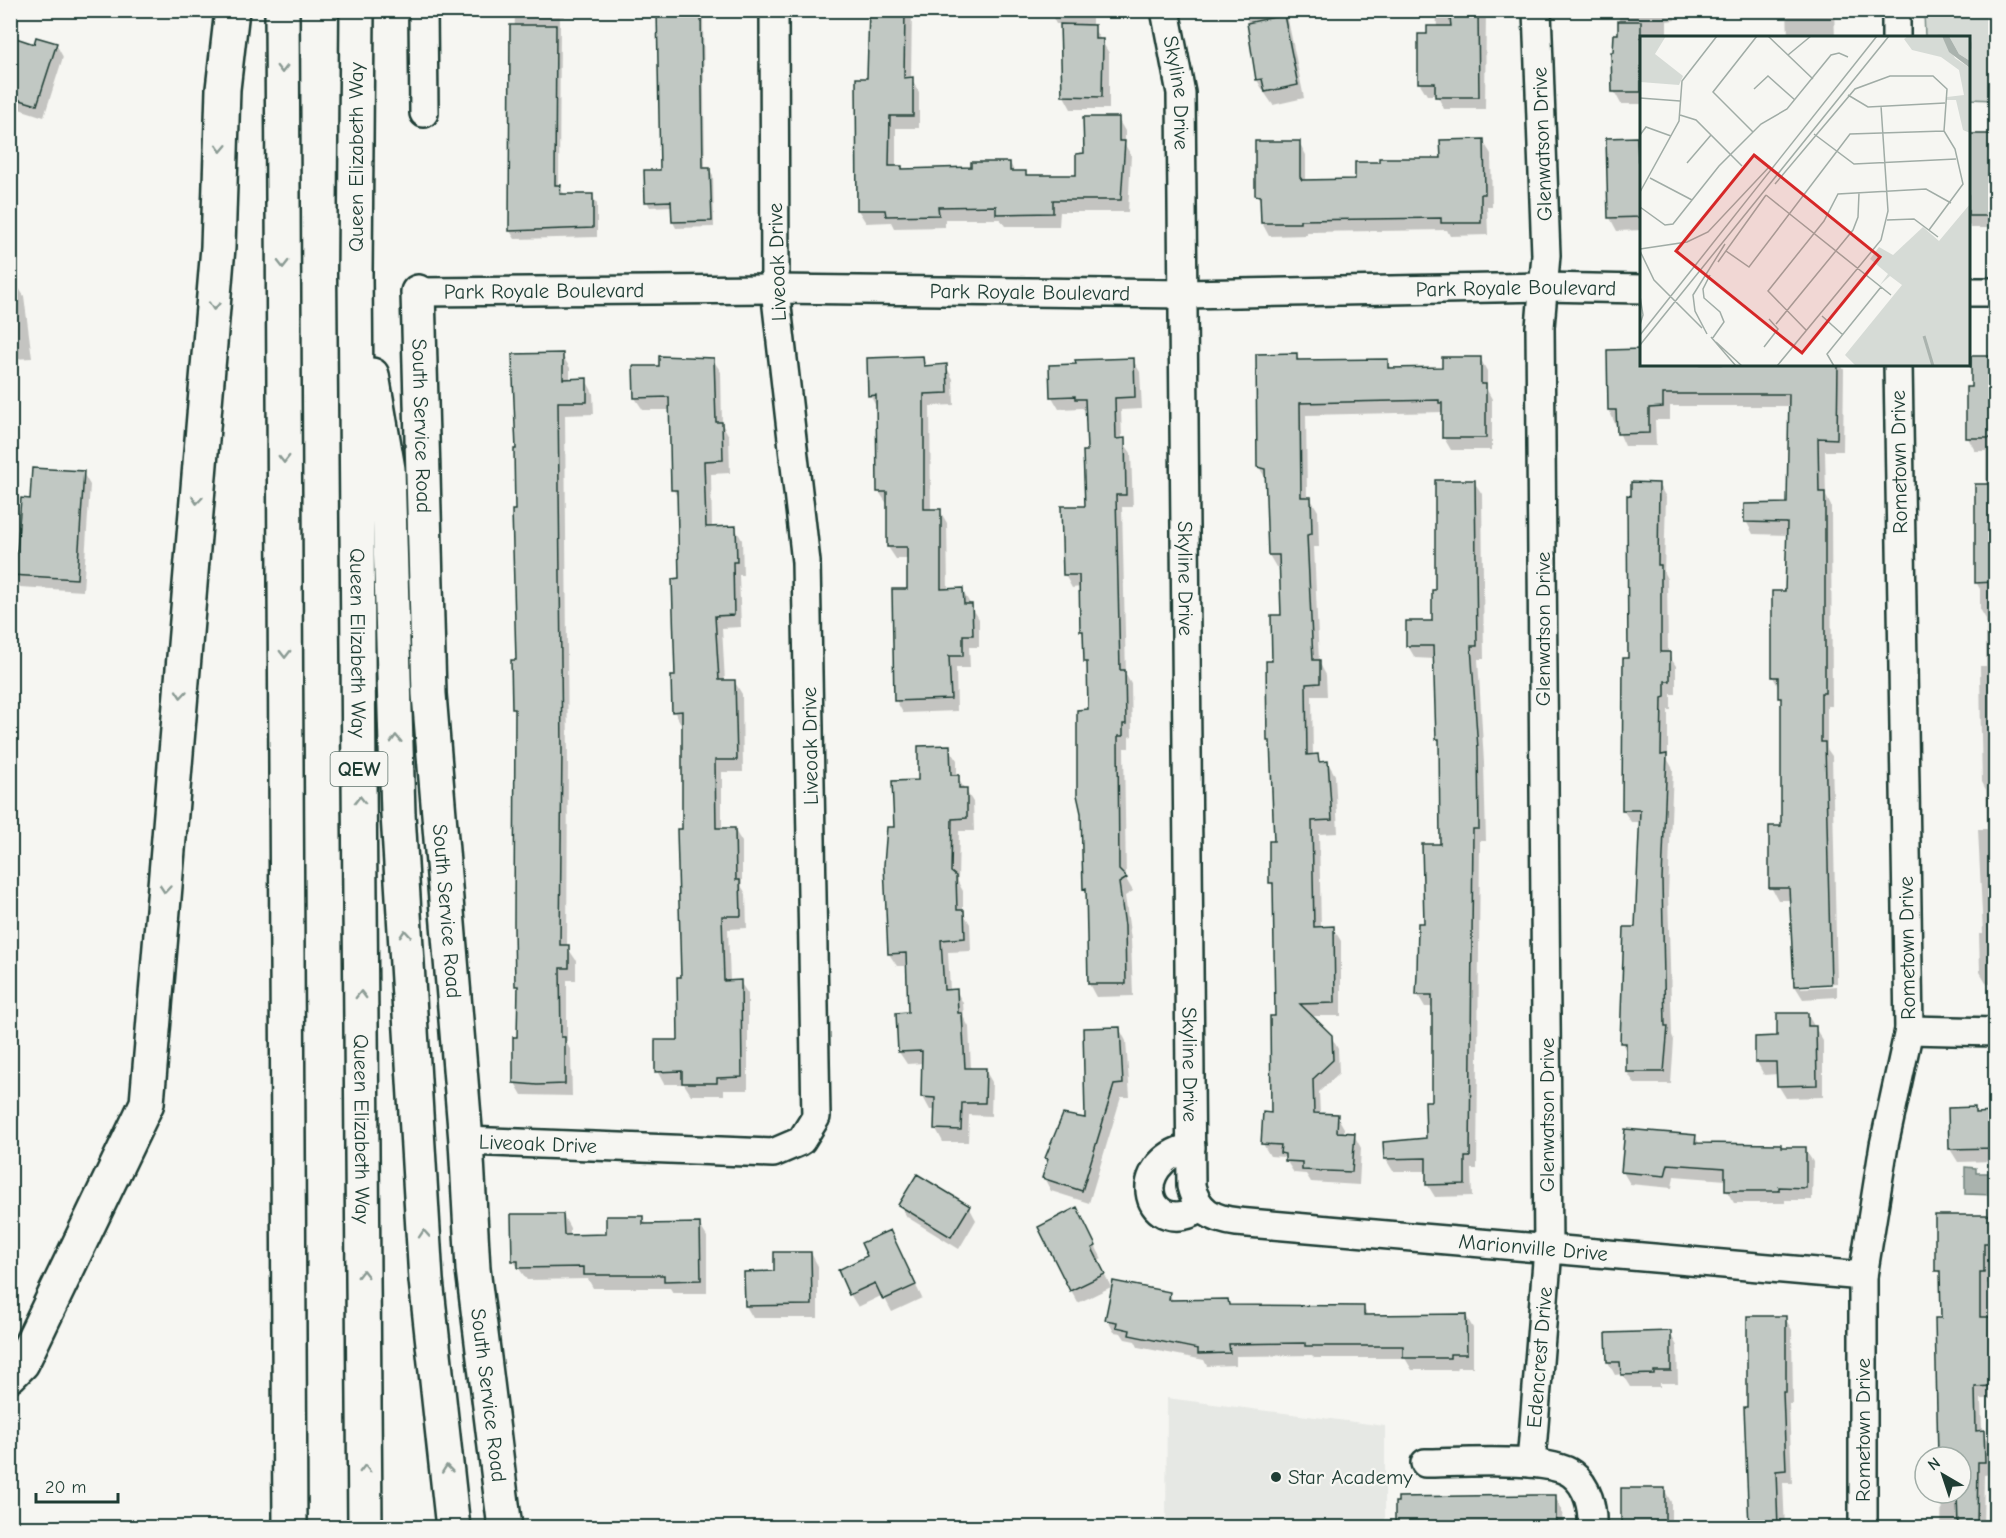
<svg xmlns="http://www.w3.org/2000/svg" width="2006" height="1538" viewBox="0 0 2006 1538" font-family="'Comic Neue',sans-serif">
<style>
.built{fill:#e6e8e4}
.green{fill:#d6dbd6;stroke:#7a8c85;stroke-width:1.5}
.water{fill:#aab3ae;stroke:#72847d;stroke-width:1.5}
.shadow{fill:#0003}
.building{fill:#c1c8c3;stroke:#1f3d34;stroke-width:1.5}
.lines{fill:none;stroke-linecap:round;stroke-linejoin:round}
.street-casing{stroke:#1f3d34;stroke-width:32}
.secondary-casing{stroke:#1f3d34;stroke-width:38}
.highway-casing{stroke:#1f3d34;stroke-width:38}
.street{stroke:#f6f6f2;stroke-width:27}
.secondary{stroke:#f6f6f2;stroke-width:33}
.highway{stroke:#f6f6f2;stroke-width:33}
.oneway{stroke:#8a9a93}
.poi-dot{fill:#1f3d34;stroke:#f6f6f2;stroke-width:2}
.labels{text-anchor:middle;stroke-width:4.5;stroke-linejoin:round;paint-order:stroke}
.shield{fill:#f6f6f2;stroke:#60746d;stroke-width:1.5}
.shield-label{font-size:20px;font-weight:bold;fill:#1f3d34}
.street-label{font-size:21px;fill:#1f3d34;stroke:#f6f6f2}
.poi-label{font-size:21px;fill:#1f3d34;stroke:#f6f6f2;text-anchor:start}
.inset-river{fill:none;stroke:#aab3ae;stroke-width:3}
.inset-road{fill:none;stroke:#a0aca6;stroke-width:1.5}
.view{fill:#d62828;fill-opacity:0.15;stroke:#d62828;stroke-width:3}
.inset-edge{fill:none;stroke:#1f3d34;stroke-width:3}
</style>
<rect width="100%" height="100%" fill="#f6f6f2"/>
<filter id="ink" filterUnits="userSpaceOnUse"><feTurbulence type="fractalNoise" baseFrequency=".0167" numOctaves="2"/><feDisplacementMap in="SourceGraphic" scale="12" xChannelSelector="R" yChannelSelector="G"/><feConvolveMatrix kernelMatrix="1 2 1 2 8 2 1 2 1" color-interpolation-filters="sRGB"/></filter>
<g filter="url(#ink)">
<path class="built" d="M1167,1398L1385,1426V1527H1166Z"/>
<path class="green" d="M1924,11H1995V100L1969,99L1968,38L1925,37Z"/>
<path class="water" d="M1965,1167L1976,1168V1173H1995V1195L1965,1194Z"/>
<path class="shadow" d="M515,10H564V17H560L559,187L565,195L592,196L597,204V237L515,239L510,231L509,109L513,108Z
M658,10H703L705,170L709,169L713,175L714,227L676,228L673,222V206L650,207L647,201L661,171Z
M870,10H912L911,79L919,92V128H896V167H901L903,170L972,168L1010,163L1015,173H1025L1028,177H1077L1085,155L1118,119L1125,131V145L1131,155L1128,212H1060L1059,226H1005L1000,219H945V227L894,228L891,222L866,223L858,210L857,79H868Z
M1049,10H1092V26L1109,53V109H1071L1064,96L1061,24H1056Z
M1245,10H1286L1304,98L1273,105L1264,92L1257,80L1251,48L1254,47Z
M1436,10H1486L1485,109H1444L1437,95H1427L1419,82L1429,35L1437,27Z
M1619,10H1675V20L1667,21V38H1642V104H1621L1614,91L1615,53L1619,36Z
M1787,10H1834L1835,38H1788Z
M10,44H56L63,57L44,117L10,106Z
M1968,136H1996V228H1971L1968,224Z
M1636,139L1642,148V230L1617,231L1610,218Z
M1483,141L1491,154L1492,207H1487L1488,235L1450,236L1447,230L1307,232V235L1269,236L1262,223V203L1257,195L1299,142L1306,155V182L1357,181L1442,159Z
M10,284H16L24,296L32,358L10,359Z
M1642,350V364H1841L1844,370L1843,451H1825L1826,496L1831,506L1832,706H1827V749L1832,756L1837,983L1800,985V988L1837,986V997L1803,999L1795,986L1791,900H1778L1771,887L1783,827L1782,702L1779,688L1773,677L1786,593L1788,535L1753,534L1746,521L1788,504L1790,406H1670V420H1655L1656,446H1625L1609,410L1608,351Z
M562,355L570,368V380H586L593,393L594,414L565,415L568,763L567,947L576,960V980H567V1044L571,1051L572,1096L522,1095L515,1083L519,1038L516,713L514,708L517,661V511Z
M1296,355L1300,361L1387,360L1392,369H1444L1480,358L1487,371V390L1492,399V450H1451L1444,438V412L1306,415L1307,499L1310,498L1318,511L1319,547H1314L1319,662L1326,675L1327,696H1312L1313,756L1317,755L1321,763H1328L1335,775L1338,833L1319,834L1321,928H1333L1341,941V1016H1311L1331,1036L1338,1049L1339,1073L1319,1092L1320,1115L1337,1116L1344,1128V1134L1354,1135L1361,1148L1359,1185L1311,1182L1306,1174L1294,1173L1284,1157L1270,1156L1263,1144L1273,1114L1276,1017L1275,890L1271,883L1276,842L1271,746L1268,741L1274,662L1283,616L1281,567H1276L1269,555L1266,479L1259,467Z
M922,358L927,367L946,366L953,379L954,405L930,406L931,511H940L947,523L948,590H962L979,619V647H969L970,668H956L957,711L903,713L896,700L909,590V559H896L888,547V505L879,492L877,408L870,395Z
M1973,358H1996V984H1987L1980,972L1979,934H1983L1978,829H1987L1986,790L1982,782L1981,738L1980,666H1986V619L1980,609V589L1976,582L1986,491V451H1975L1968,438Z
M713,360L721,372L722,424L729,436L730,473L711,474L712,528H735L742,540L743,575H739L741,627L722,628L725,682L734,681L742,694L743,772H722V829H734L742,842V887L746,894L747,928L728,929L730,982H740L748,994V1090H724V1095H691L684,1084H664L657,1071L680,1041L683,979L684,724H681L674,711L681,580L679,500L673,489L670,410H643L635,398L661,367Z
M1133,360L1140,372L1142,409L1121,410L1122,440L1131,453L1133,507H1122L1126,675L1131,684L1132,736L1129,737V748H1124L1126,879L1133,891L1125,896L1131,940L1133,996L1096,997L1089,984L1087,893L1084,888L1088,666L1082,631L1081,587L1072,588L1065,575L1086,507L1087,411L1082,408L1059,409L1052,397Z
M83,473L90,485L83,591L20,587L12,574L32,500Z
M1474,482L1482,494L1484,659H1478L1484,763L1486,841H1480L1477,1169H1471L1472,1196L1435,1197L1427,1184V1171H1393L1385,1158L1427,1140L1434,1102V1007H1425L1418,995L1426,924L1442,845L1440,744L1437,738L1435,659L1415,658L1408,646L1434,623L1437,591Z
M1658,484L1666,497L1664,573L1667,579L1668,654L1676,666V694H1671V710H1668V760L1673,769L1668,894L1672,1035L1674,1040L1671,1084H1635L1627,1072V1053L1622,1043L1637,929L1641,822H1631L1623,810L1629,660Z
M949,747L957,760V777L973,802L974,831H959L958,882L963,891V912L970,924L971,951L948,952L950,991L956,990L963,1003L964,1018L969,1027L971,1069L985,1070L992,1082L991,1116L969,1115L968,1142H943L936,1129L937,1110H930L923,1097L924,1063L907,1064L899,1052L910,1014L908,966H897L889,954L895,829L920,782Z
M1807,1014L1823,1041V1097L1786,1098L1778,1085V1074L1764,1075L1757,1062L1779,1038Z
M1119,1028L1126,1041L1130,1097H1121L1089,1203L1051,1191L1044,1178L1049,1162L1047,1158L1087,1120Z
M1974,1109L1977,1114H1996V1161L1958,1162L1950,1149Z
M1695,1136L1700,1145H1780L1782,1148L1805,1149L1813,1162L1812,1200H1785V1203H1734L1726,1190V1180L1674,1176L1672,1188L1630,1184L1623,1172Z
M900,1205L969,1207L976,1220L959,1249L907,1217Z
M563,1215L570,1228V1236L607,1235L643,1218L647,1225L699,1224L707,1237V1293H673L670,1288H593L588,1279L527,1280L513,1260Z
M1993,1217L1996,1221V1255H1991V1284H1987V1319L1996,1318V1399H1981L1982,1431L1990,1445L1991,1474L1984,1475L1983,1528H1941L1942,1493H1961V1457L1942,1320V1279L1937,1270Z
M1083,1222L1102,1259L1098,1261L1111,1287L1078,1303L1071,1290Z
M890,1232L922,1298L892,1312L883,1295L858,1307L850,1294L869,1257Z
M811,1253L818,1266V1318H753L746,1306L775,1273Z
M1169,1294L1174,1302L1228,1301L1231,1306L1363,1307L1368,1316H1466L1473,1328V1367H1457L1456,1370H1412L1405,1358H1314L1312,1355L1236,1356V1365L1207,1366L1204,1360L1138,1347L1135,1341L1125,1339L1121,1333L1114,1332L1107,1319Z
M1785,1318L1792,1330L1793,1404H1789L1792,1483H1783L1785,1528H1747Z
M1670,1333L1677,1346L1678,1383H1660V1387H1630L1622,1374L1615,1375L1608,1362Z
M1622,1489H1664L1671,1502V1528H1622Z
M1555,1497L1562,1509L1563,1528H1397V1503Z"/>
<path class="building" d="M657,10H701L703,168H710L712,221L672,222L671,201L645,202L644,170H660Z
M869,10H905L904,78L913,77V116H890L889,166H902V169L971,167V162H1010V171H1026V175H1076V154L1084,153L1083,117H1119V141H1125L1121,200H1053V213L996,214V206L938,207L939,215L886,216L885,210H857L856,78H867Z
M1449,10H1478L1479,97H1435V83H1418V34H1427V26H1451Z
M1284,15L1298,85L1265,92L1262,79L1256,80L1247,23Z
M1618,21H1641V92H1612L1611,52H1613L1614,34H1618Z
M1060,24L1095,25V39H1103L1102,97L1062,96Z
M510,25H556L555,185H561L560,194H593V228L509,231Z
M10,36L34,44L36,37L57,43L37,105L10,97Z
M1968,134H1995V216H1968Z
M1637,137L1638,161H1641V217L1608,218L1606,138Z
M1484,139L1485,194H1481V223H1441V218L1300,220V223H1261L1260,196L1255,195V141H1300V177L1302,180L1355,179V162H1379V158H1441L1440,140Z
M1641,349V364H1838L1837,439L1818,438L1819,492H1825V693H1821V742H1825L1831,984L1794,986L1789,888H1769V826H1781V698H1778V677H1772V591H1785L1787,523L1744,522V504L1787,503L1789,394H1663V407L1649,408V433L1617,434L1616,410H1608L1607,350Z
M563,353V379L587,378V402H558L562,749L560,945H569V968H560L561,1037H565V1084L537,1085L513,1083V1037H517L518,986H515L514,927L515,709H512L511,660H516L512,510H515L514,449H516L512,354Z
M1297,353V360L1388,359V368L1442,367V357H1481V384H1486V438H1442V403H1439V400L1300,403L1301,497H1311L1312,534L1307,535L1313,660H1320V683L1306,684L1307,755L1318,754L1319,762L1328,761L1332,820L1312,821L1314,927L1334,926L1335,1003L1300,1004L1332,1035L1333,1060L1313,1079L1314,1113L1338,1114L1337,1132L1355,1133L1352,1172L1302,1170V1162L1285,1161V1154L1280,1153L1281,1145L1261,1144L1263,1112L1271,1113L1270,1016H1275L1273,883H1269V841H1274L1270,741H1267L1266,661H1272L1271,615H1281L1279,555H1268L1265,469L1257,467L1256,354Z
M659,356L714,358L716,422H722L723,460L704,461L706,527L736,526L737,562H733L734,615L715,616L719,680H735L737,760H715L716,828H735L736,880H740L741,916H722L724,981L741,980L742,1077L717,1078V1083H682V1071L655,1072V1040H678L677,977H681L677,829H682V711L672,712L671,676H675L672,579L679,578L677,490H671L669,397L634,398L633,366H659Z
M923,356L924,366L947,364L948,393L924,394V509H941V589L963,588L964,604H972L973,635H963V656H949L951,699L894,701L892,589H907V547H887V492H877L876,395L868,396L867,358Z
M1971,356H1995V438H1966V387H1971Z
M1134,358L1135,397L1115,398L1116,439L1125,438L1126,495H1116L1120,670H1125L1126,724H1123V736H1118L1119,870L1127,878L1119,883L1125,926L1126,984H1088L1086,888L1083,889L1081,813L1077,795V710L1088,709L1087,662H1084L1083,631H1080L1079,575H1063L1061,506H1085L1083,451H1087L1085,399H1075V396L1050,397L1049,365L1076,364L1075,360Z
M32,468L84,471L77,579L11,575L12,551H17L21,498L30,499Z
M1435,480H1475L1477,646H1471L1478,749L1479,829H1473L1470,1157H1465V1184L1426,1185V1158L1384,1159L1383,1142L1426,1138L1425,1101H1432V995H1416L1417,973L1418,923H1424L1422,844H1440L1439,739H1436L1433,646H1406V621H1432V590H1435Z
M1631,482L1659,483L1658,565H1661V652H1670V681H1665V697L1662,698L1661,755L1667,754L1662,880L1665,1026H1668L1664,1072H1626V1043H1620L1624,927H1635L1640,810H1622L1623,658H1628L1627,495L1631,496Z
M1975,484H1995V582L1975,583Z
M950,745L951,775H959V788H967V818L952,819L951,872L956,876L957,910H964L965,938L941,940L944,990L957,989L958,1013H962L965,1068H986L985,1103H962L961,1130L934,1129L935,1098L921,1097L922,1051L898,1052L896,1013L908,1012L906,953L888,954L884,865L887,827H894L892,781L918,780V746Z
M1777,1013H1808V1026H1816L1817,1085L1777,1086L1776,1062H1755V1037L1777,1036Z
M1120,1027L1123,1084L1114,1085L1082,1191L1042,1178L1048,1159L1045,1158L1063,1114L1085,1118L1083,1028Z
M1975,1107V1113L1995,1112V1148L1949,1149L1948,1108Z
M1625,1129L1696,1135L1695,1143L1781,1144V1147H1806V1188L1779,1187V1191H1725V1168L1668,1164L1665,1176L1621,1172Z
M917,1174L970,1206L951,1237L898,1205Z
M1077,1207L1096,1246L1092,1248L1105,1274L1070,1291L1038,1227Z
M511,1214H563L564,1235L606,1234V1216H643V1224L700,1223L701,1280L664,1281V1275H584V1267L518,1268V1261H512Z
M1935,1215H1994V1243H1984V1272H1980V1317H1995V1343H1990L1991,1386L1975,1387L1976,1431L1984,1430L1985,1462H1978L1977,1527H1958L1957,1493H1961V1457H1938L1935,1318H1941L1940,1271H1935Z
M890,1230L916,1285L883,1300L875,1283L849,1295L838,1270L867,1256L861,1243Z
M774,1252H811L812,1305L745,1306L744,1272L774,1271Z
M1113,1281L1170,1292L1169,1300L1228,1299L1229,1305L1364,1306V1315L1466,1314L1467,1354H1450V1358H1403V1346H1305V1343L1229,1344L1230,1353L1198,1354V1349L1129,1335L1130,1330L1116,1327L1117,1322L1105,1320Z
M1747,1316H1786V1392H1783L1786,1470L1776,1471L1778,1527H1749L1744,1407H1747Z
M1671,1331V1371H1654V1374L1621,1375L1620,1362H1607L1606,1333Z
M1621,1488H1665V1527H1621Z
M1534,1495H1556V1527H1395V1502H1398V1497Z"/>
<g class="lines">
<defs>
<g id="street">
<path d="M423,10L424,113"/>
<path id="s1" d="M1165,10L1181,93L1191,1186C1197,1211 1213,1219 1237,1222L1863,1276"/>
<path d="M1896,38V10"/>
<path id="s2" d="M418,292L775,289L1184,294L1543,287L1642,289"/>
<path d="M1968,292H1996"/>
<path d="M1909,1030L1996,1032"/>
<path id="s3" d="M466,1141L773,1153L801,1141L816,1117L806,562L775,289L774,10"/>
<path d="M1191,1147C1125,1163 1146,1241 1202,1208"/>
<path d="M1425,1463C1457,1463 1548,1456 1572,1474C1588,1486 1593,1508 1592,1528"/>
<path id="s4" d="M1531,1463L1548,1249L1540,327L1546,255L1537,10"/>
<path d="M1863,1528V1276L1884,1145L1909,1030L1898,364"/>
</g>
<g id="secondary">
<path id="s5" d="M418,292L429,694L466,1141L473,1269L505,1528"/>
</g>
<g id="highway">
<path d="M282,10L290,1528"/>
<path id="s6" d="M357,10L355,274L365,1528"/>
<path d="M372,375L388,469L398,814L426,1280L453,1528"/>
<path d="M10,1375L22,1363L147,1103L218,247L223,89L232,10"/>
</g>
</defs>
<use href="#street" class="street-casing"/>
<use href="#secondary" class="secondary-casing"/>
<use href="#highway" class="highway-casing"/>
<use href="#street" class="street"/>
<use href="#secondary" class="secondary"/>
<use href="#highway" class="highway"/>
</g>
<defs><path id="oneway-chevron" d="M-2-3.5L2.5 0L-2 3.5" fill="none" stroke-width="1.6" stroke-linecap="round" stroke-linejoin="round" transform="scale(1.5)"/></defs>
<g class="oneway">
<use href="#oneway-chevron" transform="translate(282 69) rotate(90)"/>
<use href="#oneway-chevron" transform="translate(221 148) rotate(92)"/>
<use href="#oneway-chevron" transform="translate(283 264) rotate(90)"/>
<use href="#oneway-chevron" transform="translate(214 306) rotate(95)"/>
<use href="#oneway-chevron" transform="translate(284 459) rotate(90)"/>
<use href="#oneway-chevron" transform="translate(197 500) rotate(95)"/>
<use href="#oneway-chevron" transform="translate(285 654) rotate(90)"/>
<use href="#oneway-chevron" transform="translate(181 694) rotate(95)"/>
<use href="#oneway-chevron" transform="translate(396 739) rotate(-92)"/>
<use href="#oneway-chevron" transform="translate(360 800) rotate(-90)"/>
<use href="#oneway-chevron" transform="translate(165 889) rotate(95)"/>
<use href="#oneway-chevron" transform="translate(405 934) rotate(-94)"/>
<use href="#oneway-chevron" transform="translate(361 995) rotate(-90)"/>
<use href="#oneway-chevron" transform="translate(424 1234) rotate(-94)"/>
<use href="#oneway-chevron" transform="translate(363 1274) rotate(-90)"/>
<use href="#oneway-chevron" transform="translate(365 1469) rotate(-90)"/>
<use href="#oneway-chevron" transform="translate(447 1469) rotate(-96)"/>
</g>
</g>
<circle class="poi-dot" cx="1276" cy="1477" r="6"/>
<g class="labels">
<rect class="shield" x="330.5" y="752" width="57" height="34" rx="4.5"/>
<g class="shield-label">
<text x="359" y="776">QEW</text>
</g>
<g class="street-label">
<text dy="7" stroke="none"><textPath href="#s1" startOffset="84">Skyline Drive</textPath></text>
<text transform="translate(1542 144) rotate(-92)" y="7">Glenwatson Drive</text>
<text transform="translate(356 157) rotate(-90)" y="7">Queen Elizabeth Way</text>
<text transform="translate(777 262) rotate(-92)" y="7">Liveoak Drive</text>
<text dy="7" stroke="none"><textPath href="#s2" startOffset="1098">Park Royale Boulevard</textPath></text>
<text dy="7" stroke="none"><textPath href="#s2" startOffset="126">Park Royale Boulevard</textPath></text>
<text dy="7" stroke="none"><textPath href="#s2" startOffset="612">Park Royale Boulevard</textPath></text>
<text dy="7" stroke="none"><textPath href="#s5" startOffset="134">South Service Road</textPath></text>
<text transform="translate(1899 462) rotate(-91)" y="7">Rometown Drive</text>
<text dy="7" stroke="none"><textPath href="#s1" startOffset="570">Skyline Drive</textPath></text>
<text transform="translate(1543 629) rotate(-90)" y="7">Glenwatson Drive</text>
<text dy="7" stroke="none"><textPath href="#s6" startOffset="633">Queen Elizabeth Way</textPath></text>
<text transform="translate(810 746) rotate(-91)" y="7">Liveoak Drive</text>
<text dy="7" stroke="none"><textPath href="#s5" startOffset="620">South Service Road</textPath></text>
<text transform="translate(1907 948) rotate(-91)" y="7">Rometown Drive</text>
<text dy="7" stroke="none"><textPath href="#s1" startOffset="1056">Skyline Drive</textPath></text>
<text transform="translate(1547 1115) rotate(-90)" y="7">Glenwatson Drive</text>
<text dy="7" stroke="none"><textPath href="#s6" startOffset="1119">Queen Elizabeth Way</textPath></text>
<text dy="7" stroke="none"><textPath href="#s3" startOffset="72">Liveoak Drive</textPath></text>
<text dy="7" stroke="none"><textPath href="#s1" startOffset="1538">Marionville Drive</textPath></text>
<text dy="7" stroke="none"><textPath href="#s4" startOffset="106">Edencrest Drive</textPath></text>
<text dy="7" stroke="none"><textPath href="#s5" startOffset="1106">South Service Road</textPath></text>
<text transform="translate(1863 1430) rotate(-90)" y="7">Rometown Drive</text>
</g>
<g class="poi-label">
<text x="1288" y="1484">Star Academy</text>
</g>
</g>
<g transform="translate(1640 36)">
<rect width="330" height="330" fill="#f6f6f2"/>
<path d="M0,0H26L15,18L43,40L39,49L0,46ZM268,0H302L315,22L330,32V97L323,94L316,64H307V61L324,59L319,34L301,21L272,14L264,3ZM309,0H330V25L319,18ZM330,168V330H216L205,319L262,249L250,240L240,249L248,238L230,223L239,211L253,219L283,191L299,205Z" fill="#d6dbd6"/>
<path d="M302,0H309L319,18L330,25V32L309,16Z" fill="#aab3ae"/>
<path class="inset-river" d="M284,300L293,330"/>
<path class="inset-road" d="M128,0L173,43M148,19L171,0M114,53L128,40L155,64M208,59L228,71L305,67M0,62L40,65M40,79L56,84L102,130M113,96L73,56L117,0M174,98L214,128L316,123M0,99L6,91L31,100M47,127L71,99M10,142L52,164M135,148L215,53L250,40H293L307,53L304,95L315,113L323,148L289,194M0,156L39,85L42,45L77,0M126,159L251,259M0,171L25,189L33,188L79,130L121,88L147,73L191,19L199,17L208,21M247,184L274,183L298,201M0,213L47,206L68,196L130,130M0,215L14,244L62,292M86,215L109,231L210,98L304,95M78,226L126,159M70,239L63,253L64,262L80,276L84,286L72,303M0,260L3,279L0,289M182,280L203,299M136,288L213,194L218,181L219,157M166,294L128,255L184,185L198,158L286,153L311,167M67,298L55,275L53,259L85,208M0,299L237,0M71,301L96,330M76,306L102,330M0,309L249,0M124,311L138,293L129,283M28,330H64M137,330L241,204L248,175L241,70M194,330L187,318L241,251"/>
<path class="view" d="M114,119L240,221L162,317L36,215Z"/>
<rect width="330" height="330" class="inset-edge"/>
</g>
<rect width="2006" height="1538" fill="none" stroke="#f6f6f2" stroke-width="36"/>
<rect x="18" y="18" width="1970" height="1502" fill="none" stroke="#1f3d34" stroke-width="2" filter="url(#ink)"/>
<g transform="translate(1943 1475) rotate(321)"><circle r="28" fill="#f6f6f2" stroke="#a0aca6" stroke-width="1.5"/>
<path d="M0-4.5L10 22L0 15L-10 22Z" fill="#1f3d34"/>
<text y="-9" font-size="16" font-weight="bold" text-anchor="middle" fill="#1f3d34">N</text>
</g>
<path d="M36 1493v9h82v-9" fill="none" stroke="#1f3d34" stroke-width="3"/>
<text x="45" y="1493" font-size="18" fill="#1f3d34" stroke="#f6f6f2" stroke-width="4.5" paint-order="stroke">20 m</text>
</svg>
